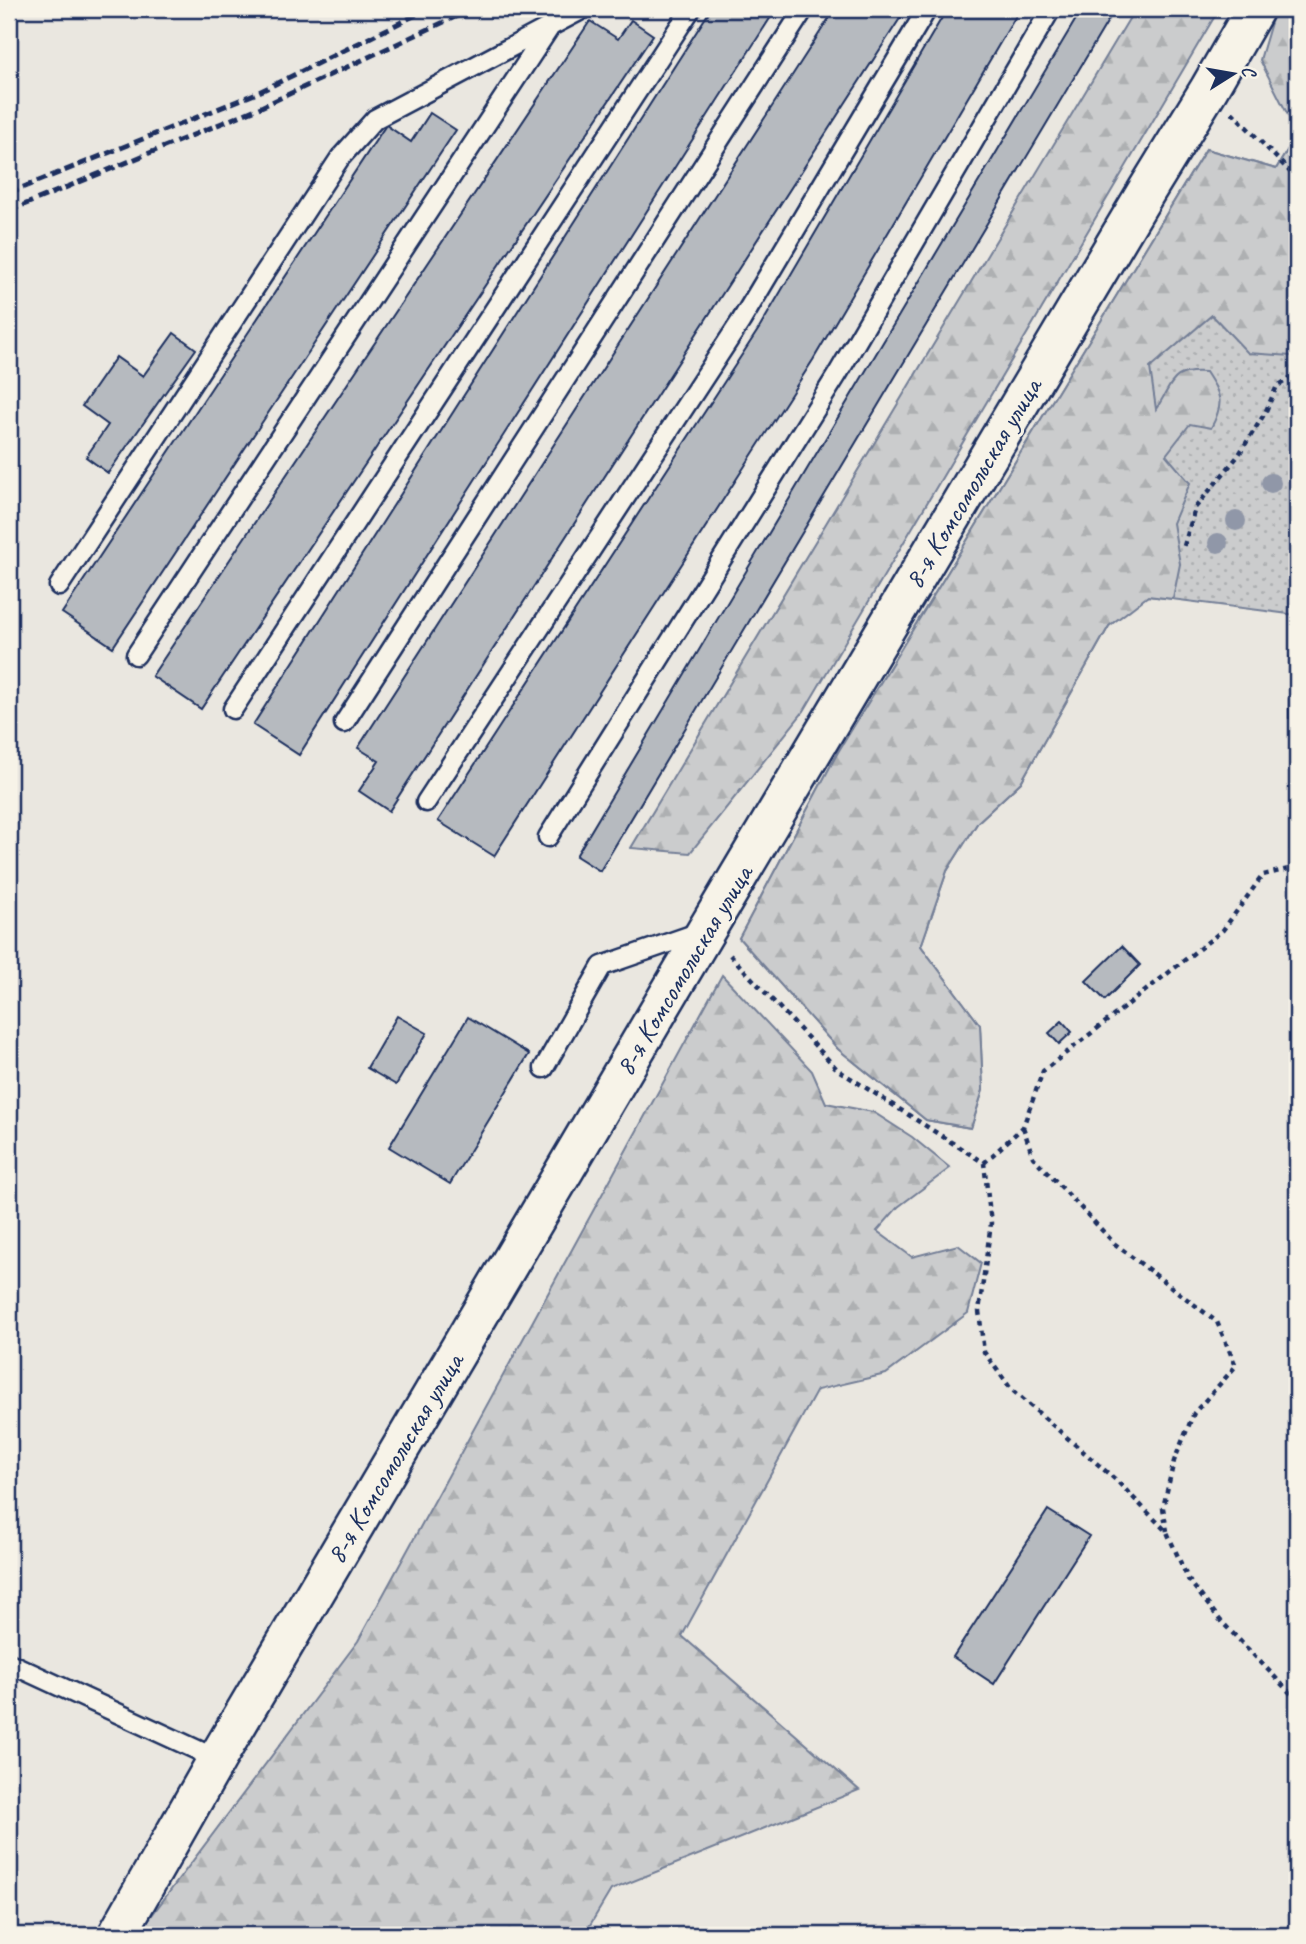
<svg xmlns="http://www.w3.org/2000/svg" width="1306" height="1944" viewBox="0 0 1306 1944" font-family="Caveat,sans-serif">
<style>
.green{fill:url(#green-dots);stroke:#737e96;stroke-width:2}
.forest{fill:url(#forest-firs);stroke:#737e96;stroke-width:2}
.building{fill:#b6babf;stroke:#1b2f5e;stroke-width:2}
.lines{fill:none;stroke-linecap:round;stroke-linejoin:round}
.service-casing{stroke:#1b2f5e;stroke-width:23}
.minor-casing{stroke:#1b2f5e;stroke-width:42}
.path{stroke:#1b2f5e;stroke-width:4.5;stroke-dasharray:5 5;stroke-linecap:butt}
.service{stroke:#f7f3e8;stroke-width:18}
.minor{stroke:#f7f3e8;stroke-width:37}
.rail{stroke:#1b2f5e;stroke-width:5;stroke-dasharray:10 5;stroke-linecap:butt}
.tree{fill:#9097a8}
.labels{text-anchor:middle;stroke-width:6;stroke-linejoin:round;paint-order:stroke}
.street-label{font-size:28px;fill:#1b2f5e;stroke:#f7f3e8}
</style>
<defs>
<pattern id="green-dots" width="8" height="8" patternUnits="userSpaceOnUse" patternTransform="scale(1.75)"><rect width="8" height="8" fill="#cbcccd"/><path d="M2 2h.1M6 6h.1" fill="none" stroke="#aeb0b2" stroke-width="1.8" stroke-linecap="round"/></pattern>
<pattern id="forest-firs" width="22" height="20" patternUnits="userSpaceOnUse" patternTransform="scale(1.75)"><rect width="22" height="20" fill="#cbcccd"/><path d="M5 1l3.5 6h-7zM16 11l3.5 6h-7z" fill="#aeb0b2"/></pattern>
</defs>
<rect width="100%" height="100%" fill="#eae7e0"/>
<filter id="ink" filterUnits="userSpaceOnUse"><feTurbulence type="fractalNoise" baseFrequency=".0143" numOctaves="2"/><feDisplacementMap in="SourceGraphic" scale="14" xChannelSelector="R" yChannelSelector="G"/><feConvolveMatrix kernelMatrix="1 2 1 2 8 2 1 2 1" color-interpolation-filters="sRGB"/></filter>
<g filter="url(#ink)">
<path class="green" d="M1297,134V615L1148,596L1141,599L1109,626L1021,782L978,822L947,871L921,946L980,1025L983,1090L971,1128L926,1120L838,1049L739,938L838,752L1206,149L1276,169Z"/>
<path class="forest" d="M1135,9H1219L804,711L690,853L631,848Z
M1275,9H1297V133L1260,60Z
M1297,134V351L1292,356L1248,353L1212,315L1150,368L1156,409C1173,384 1170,369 1206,372C1221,395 1225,402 1211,428L1190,424L1166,455L1190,483L1173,523L1180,564L1173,599L1148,596L1109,626L1021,782L978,822L947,871L921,946L980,1025L983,1090L971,1128L926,1120L838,1049L739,938L838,752L1206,149L1276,169Z
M722,975L812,1071L826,1103L873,1112L912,1137L950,1168L898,1207L877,1231L912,1257L958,1245L981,1263L968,1313L886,1374L817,1390L682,1636L859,1790L611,1890L584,1935H137L358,1641Z"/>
<path class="building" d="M711,9H776L299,755L253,725Z
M835,9H906L389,811L359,791L379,761L358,748Z
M947,9H1020L813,360L494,856L438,821L760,327Z
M1082,9H1115L600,871L576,856Z
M631,20L653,35L201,709L152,676L590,21L618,39Z
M430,113L456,130L113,647L62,613L386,125L411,142Z
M174,333L196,349L108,473L86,457L108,425L82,406L116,357L143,376Z
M1290,657L1297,658V676H1289Z
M1289,699H1297V718H1289Z
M1290,742H1297V761H1290Z
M1291,786H1297V805H1290Z
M1291,830L1297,831V849H1290Z
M1122,946L1140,965L1105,1000L1086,981Z
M397,1016L427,1033L396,1085L367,1068Z
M468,1017L529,1054L450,1184L389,1147Z
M1062,1021L1072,1032L1059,1044L1049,1033Z
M1048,1510L1089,1536L994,1684L953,1657Z"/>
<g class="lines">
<defs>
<path id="service" d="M59,586L340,158L375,119L583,9
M136,655L550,27
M233,709L691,9
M344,723L804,9
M426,802L741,321L927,9
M548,837L837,375L1051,9
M544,1068L602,966L700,932
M9,1663L217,1759"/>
<path id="minor" d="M117,1935L217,1759L707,929L1147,190L1209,89L1255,9"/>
</defs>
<use href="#service" class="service-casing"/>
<use href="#minor" class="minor-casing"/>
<path class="path" d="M1232,112L1297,179
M1184,546L1195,508L1238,456L1265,413L1277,386L1297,375
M730,955L838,1070L984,1163L991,1223L979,1311L984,1352L1011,1389L1116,1480L1167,1532L1188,1579L1220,1620L1297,1700
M1023,1127L1033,1157L1115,1244L1217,1322L1236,1366L1194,1413L1174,1461L1163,1508L1167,1531
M984,1163L1023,1127L1043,1071L1223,930L1263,875L1297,867"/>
<use href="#service" class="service"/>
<use href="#minor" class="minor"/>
<path class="rail" d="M9,193L257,93L428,9
M9,211L261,107L472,9"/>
</g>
<g class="tree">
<circle cx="1271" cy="483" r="10"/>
<circle cx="1236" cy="521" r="10"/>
<circle cx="1218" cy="543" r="10"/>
</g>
</g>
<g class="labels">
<g class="street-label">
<text transform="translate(972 483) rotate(-59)" y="10">8-я Комсомольская улица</text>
<text transform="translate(683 970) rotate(-59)" y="10">8-я Комсомольская улица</text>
<text transform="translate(394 1458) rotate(-59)" y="10">8-я Комсомольская улица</text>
</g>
</g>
<rect width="1306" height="1944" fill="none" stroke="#f7f3e8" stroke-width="35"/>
<rect x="18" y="18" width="1271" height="1909" fill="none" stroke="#1b2f5e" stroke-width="2.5" filter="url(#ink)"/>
<g transform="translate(1233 74) rotate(79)" stroke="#f7f3e8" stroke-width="5" paint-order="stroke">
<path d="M0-5L12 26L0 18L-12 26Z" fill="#1b2f5e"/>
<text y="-10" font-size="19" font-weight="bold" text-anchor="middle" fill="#1b2f5e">С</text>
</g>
</svg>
